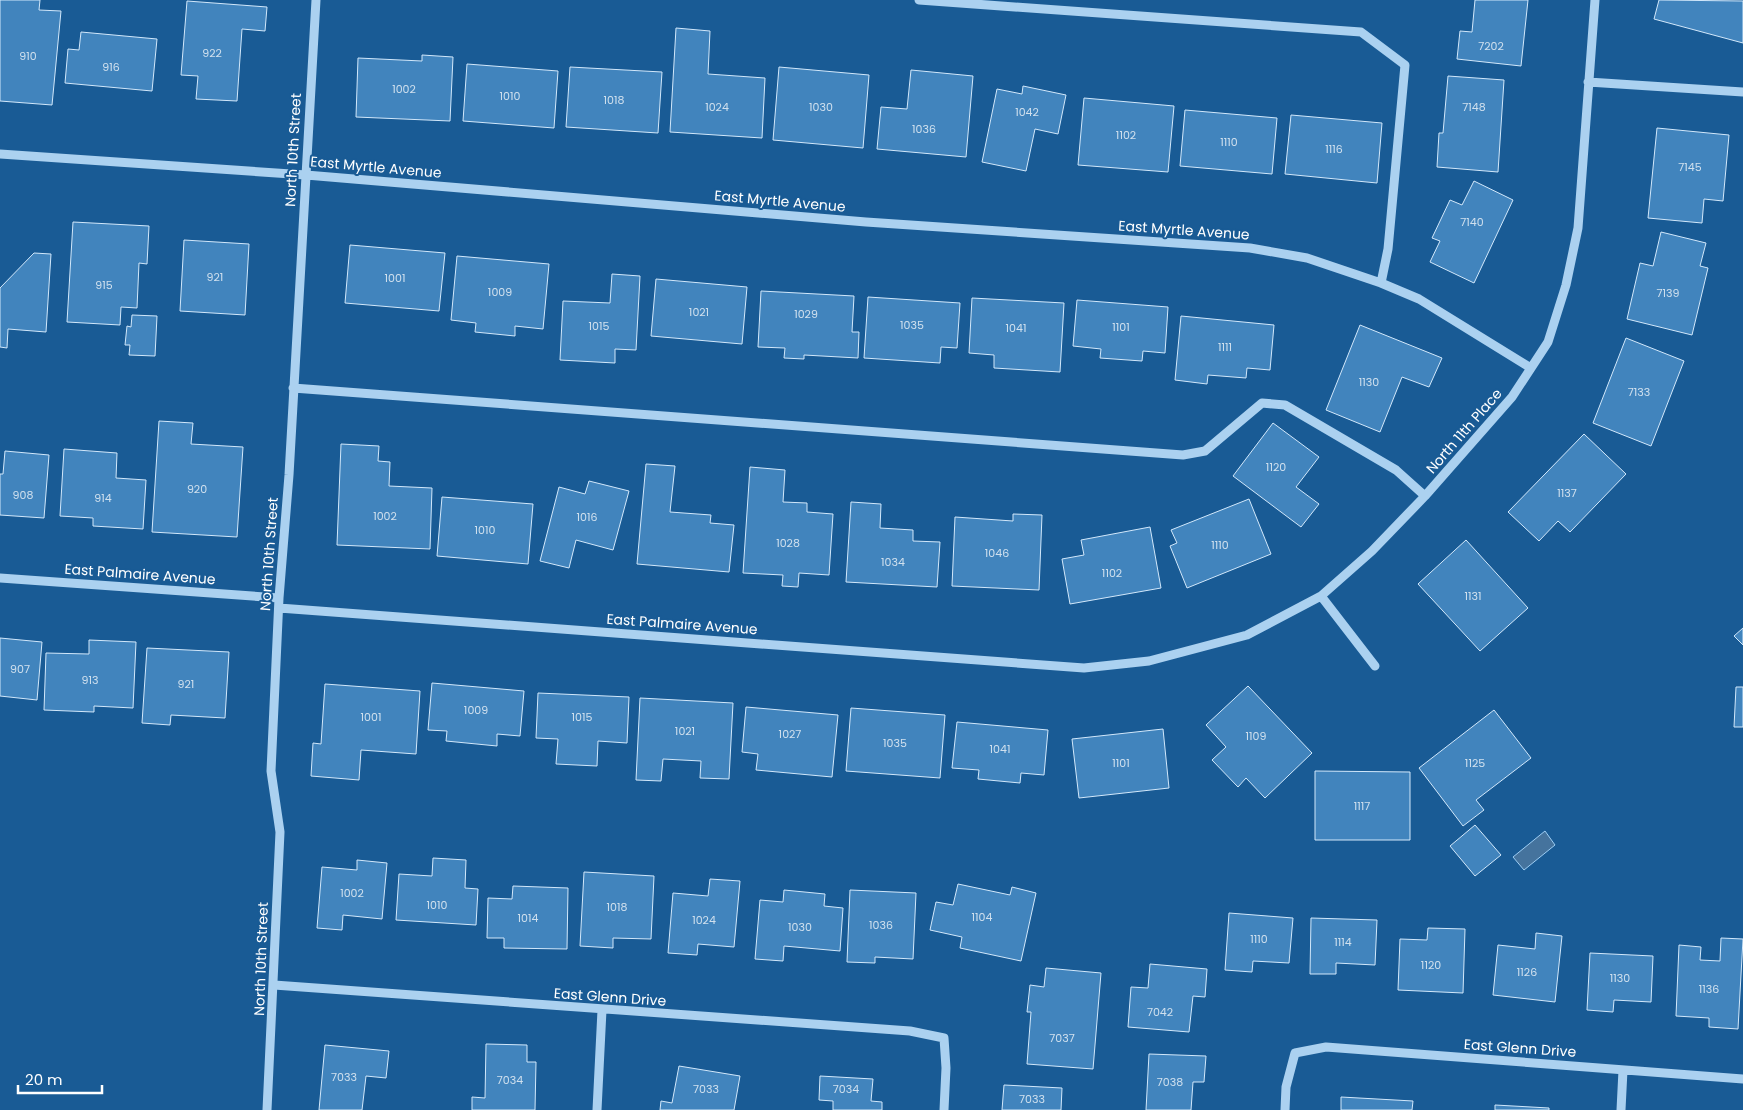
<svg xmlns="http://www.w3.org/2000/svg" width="1743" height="1110" viewBox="0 0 1743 1110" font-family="Poppins,sans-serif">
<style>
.water{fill:#45739d;stroke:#9dcdf3}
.building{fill:#4184bd;stroke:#d2e8fb}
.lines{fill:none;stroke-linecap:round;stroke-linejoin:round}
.minor{stroke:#abd1f0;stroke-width:9}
.labels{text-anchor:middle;stroke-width:4;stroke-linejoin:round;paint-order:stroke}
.number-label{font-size:11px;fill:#d0e0ee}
.street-label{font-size:14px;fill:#fff;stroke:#195b95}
</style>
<rect width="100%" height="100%" fill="#195b95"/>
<path class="water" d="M1545,831L1555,845L1524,870L1513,857Z"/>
<path class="building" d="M0,0H40L39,10L61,11L52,105L0,101Z
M1475,0H1528L1521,66L1457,59L1460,31L1472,32Z
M1659,0L1743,1V43L1654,19Z
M187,1L267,7L265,31L242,29L237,101L196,99L198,76L181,75Z
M676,28L710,31L708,74L765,78L762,138L670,132Z
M81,32L157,39L152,91L65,83L68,49L79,50Z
M422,55L453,57L450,121L356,117L358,58L422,61Z
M467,64L558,71L554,128L463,121Z
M570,67L662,72L658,133L566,127Z
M779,67L869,75L863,148L773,140Z
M911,70L973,76L966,157L877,149L881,107L907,109Z
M1448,76L1504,80L1498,172L1437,167L1439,133H1443Z
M1023,86L1066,95L1058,134L1035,129L1026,171L982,162L997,89L1022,94Z
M1084,98L1174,106L1168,172L1078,165Z
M1185,110L1277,118L1272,174L1180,166Z
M1291,115L1382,123L1377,183L1285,174Z
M1657,128L1729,135L1723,201L1704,199L1702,223L1648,218Z
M1474,181L1513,200L1474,283L1430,262L1440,241L1432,238L1450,200L1462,205Z
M73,222L149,226L147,264L139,263L137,308L121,307L120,325L67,322Z
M1661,232L1706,243L1700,266L1708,268L1692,335L1627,319L1640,263L1653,266Z
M184,240L249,244L245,315L180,311Z
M350,245L445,253L439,311L345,303Z
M34,253L51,254L46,332L8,329L7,348L0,347V288Z
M457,256L549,264L543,329L515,326V336L475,332L476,323L451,320Z
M612,274L640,276L636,350L615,349V363L560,360L563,301L610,303Z
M656,279L747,287L742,344L651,336Z
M761,291L854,296L852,332H859L858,358L804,355V359L784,358L785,348L758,347Z
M868,297L960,303L957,348L941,347L940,363L864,358Z
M972,298L1064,303L1060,372L994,368V355L969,353Z
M1077,300L1168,307L1165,353L1143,351L1142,361L1100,358L1101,349L1073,346Z
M132,315L157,316L155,356L129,355L130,345H125L127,326L131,327Z
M1181,316L1274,325L1270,370L1247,368L1246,378L1208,375L1207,384L1175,380Z
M1360,325L1442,358L1429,387L1402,377L1380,432L1326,410Z
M1626,338L1684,361L1651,446L1593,423Z
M159,421L193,423L191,444L243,447L237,537L152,532Z
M1273,423L1319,457L1296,487L1319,504L1301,527L1233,476Z
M1584,434L1626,474L1570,532L1558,521L1539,541L1508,512Z
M341,444L379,446L378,461L390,462L389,486L432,488L430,549L337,545Z
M64,449L117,453L116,478L146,480L143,529L93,526V518L60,516Z
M5,451L49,455L44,518L0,515V474H3Z
M646,464L675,466L670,512L711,515L710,523L734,525L729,572L637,564Z
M750,467L785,470L783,502L807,503V512L833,514L829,575L799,573L798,587L782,586L783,575L743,573Z
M589,481L629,491L613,550L576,540L569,568L540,561L559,487L585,494Z
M442,497L533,504L528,564L437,556Z
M1249,499L1271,554L1187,588L1170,546L1177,543L1171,530Z
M851,502L881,504L880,528L913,530V541L940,542L937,587L846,582Z
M1013,514L1042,515L1039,590L952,586L955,517L1013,521Z
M1150,527L1161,588L1070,604L1062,559L1084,555L1081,540Z
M1466,540L1528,608L1480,651L1418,584Z
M1743,628V645L1734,636Z
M0,638L42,642L37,700L0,696Z
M89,640L136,642L133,708L94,706V712L44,710L46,653L89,654Z
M147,648L229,652L225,718L171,715L170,725L142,723Z
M432,683L524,691L520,736L497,734V746L446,741L447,731L428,730Z
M325,684L420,691L416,754L361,750L359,780L311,776L313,743L321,744Z
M1248,686L1312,753L1265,798L1246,778L1238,787L1212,760L1226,747L1206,725Z
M1736,687H1743V727H1734Z
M538,693L629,697L627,743L598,741L597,766L556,764L558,739L536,738Z
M640,698L733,703L729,779L700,778L701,761L663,759L661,781L636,780Z
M746,707L838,715L832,777L756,770L758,754L742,752Z
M851,708L945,715L940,778L846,771Z
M1494,710L1531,758L1476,800L1484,810L1463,826L1419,768Z
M957,722L1048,730L1044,775L1021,773L1020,783L978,779L979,770L952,768Z
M1163,729L1169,788L1079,798L1072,739Z
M1315,771L1410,772V840H1315Z
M1475,825L1501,855L1475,876L1450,846Z
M433,858L466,860L465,888L478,889L476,925L396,920L399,874L432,876Z
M357,860L387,863L382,919L343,915L342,930L317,928L322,867L357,870Z
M584,872L654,876L651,939L613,938V948L580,946Z
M710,879L740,881L734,947L698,944L697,955L668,953L673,893L708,896Z
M958,884L1010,895L1012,887L1036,893L1021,961L960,948L962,937L930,930L936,902L953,905Z
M513,886L568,888L567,949L504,948V938H487L488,898L512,899Z
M784,890L825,894L824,906L843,908L840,951L784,946L783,961L755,959L760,900L783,902Z
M850,890L916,893L913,959L875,957V963L847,962Z
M1229,913L1293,918L1289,963L1253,961L1252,972L1225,970Z
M1311,918L1377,920L1375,965L1336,963V974H1310Z
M1428,928L1465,929L1463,993L1398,990L1400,939L1427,940Z
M1536,933L1562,936L1555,1002L1493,995L1498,945L1535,949Z
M1721,938L1743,939L1738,1029L1709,1027V1018L1676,1016L1679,945L1701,947L1700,960L1720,961Z
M1590,953L1653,956L1651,1002L1614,1000L1613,1012L1587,1010Z
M1150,964L1207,969L1205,997L1193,996L1189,1032L1128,1027L1131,987L1148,988Z
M1046,968L1101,973L1093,1069L1027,1064L1031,1012H1027L1030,985L1044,987Z
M486,1044L527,1045V1062H536L535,1110H472V1097L485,1098Z
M325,1045L389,1051L386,1078L366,1076L362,1110H319Z
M1149,1054L1206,1056L1204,1082H1193L1191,1110H1146Z
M679,1066L740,1076L734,1110H660L661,1101L672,1103Z
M820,1076L873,1079L871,1101L882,1102V1110H833V1101L819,1100Z
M1004,1085L1062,1088L1061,1110H1002Z
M1341,1097L1413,1101L1412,1110H1341Z
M1495,1105L1549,1108V1110H1495Z"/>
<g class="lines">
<path class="minor" d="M919,0L1361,32L1405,65L1388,249L1381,283
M1588,82L1743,92
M0,154L306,175L866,222L1250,248L1307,258L1381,283L1419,299L1531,368
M293,388L1183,455L1205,451L1262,403L1285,405L1396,470L1425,496
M0,578L279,598
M1321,596L1375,666
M279,608L1084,668L1149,661L1247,635L1321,596L1372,551L1425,496L1512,397L1548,342L1566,285L1578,228L1595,0
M274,985L910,1031L944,1038L946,1068L944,1110
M267,1110L280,832L271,771L279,598L289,475L316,0
M597,1110L602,1010
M1285,1110L1286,1087L1295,1053L1326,1047L1743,1079
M1621,1110L1623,1070"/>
</g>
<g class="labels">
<g class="number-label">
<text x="1491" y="50">7202</text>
<text x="212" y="57">922</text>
<text x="28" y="60">910</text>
<text x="111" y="71">916</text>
<text x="404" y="93">1002</text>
<text x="510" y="100">1010</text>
<text x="614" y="104">1018</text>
<text x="717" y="111">1024</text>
<text x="821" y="111">1030</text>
<text x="1474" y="111">7148</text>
<text x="1027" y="116">1042</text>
<text x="924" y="133">1036</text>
<text x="1126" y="139">1102</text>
<text x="1229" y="146">1110</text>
<text x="1334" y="153">1116</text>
<text x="1690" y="171">7145</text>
<text x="1472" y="226">7140</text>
<text x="215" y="281">921</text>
<text x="395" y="282">1001</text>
<text x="104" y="289">915</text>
<text x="500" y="296">1009</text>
<text x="1668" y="297">7139</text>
<text x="699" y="316">1021</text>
<text x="806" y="318">1029</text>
<text x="912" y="329">1035</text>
<text x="599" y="330">1015</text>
<text x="1121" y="331">1101</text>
<text x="1016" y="332">1041</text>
<text x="1225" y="351">1111</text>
<text x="1369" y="386">1130</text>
<text x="1639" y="396">7133</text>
<text x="1276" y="471">1120</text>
<text x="197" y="493">920</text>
<text x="1567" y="497">1137</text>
<text x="23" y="499">908</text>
<text x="103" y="502">914</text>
<text x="385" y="520">1002</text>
<text x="587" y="521">1016</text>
<text x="485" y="534">1010</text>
<text x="788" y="547">1028</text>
<text x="1220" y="549">1110</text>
<text x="997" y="557">1046</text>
<text x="893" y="566">1034</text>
<text x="1112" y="577">1102</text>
<text x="1473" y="600">1131</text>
<text x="20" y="673">907</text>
<text x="90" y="684">913</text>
<text x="186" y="688">921</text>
<text x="476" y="714">1009</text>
<text x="371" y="721">1001</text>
<text x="582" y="721">1015</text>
<text x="685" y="735">1021</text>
<text x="790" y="738">1027</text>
<text x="1256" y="740">1109</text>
<text x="895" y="747">1035</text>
<text x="1000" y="753">1041</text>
<text x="1121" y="767">1101</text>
<text x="1475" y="767">1125</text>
<text x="1362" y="810">1117</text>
<text x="352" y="897">1002</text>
<text x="437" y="909">1010</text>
<text x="617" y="911">1018</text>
<text x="982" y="921">1104</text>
<text x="528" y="922">1014</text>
<text x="704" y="924">1024</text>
<text x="881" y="929">1036</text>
<text x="800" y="931">1030</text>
<text x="1259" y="943">1110</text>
<text x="1343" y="946">1114</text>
<text x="1431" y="969">1120</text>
<text x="1527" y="976">1126</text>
<text x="1620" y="982">1130</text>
<text x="1709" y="993">1136</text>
<text x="1160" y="1016">7042</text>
<text x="1062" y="1042">7037</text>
<text x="344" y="1081">7033</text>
<text x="510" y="1084">7034</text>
<text x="1170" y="1086">7038</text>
<text x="706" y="1093">7033</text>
<text x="846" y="1093">7034</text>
<text x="1032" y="1103">7033</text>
</g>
<g class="street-label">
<text transform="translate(293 150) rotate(-87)" y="5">North 10th Street</text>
<text transform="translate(376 167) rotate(5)" y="5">East Myrtle Avenue</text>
<text transform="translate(780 201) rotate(5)" y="5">East Myrtle Avenue</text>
<text transform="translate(1184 230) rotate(4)" y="5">East Myrtle Avenue</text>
<text transform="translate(1464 431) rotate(-49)" y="5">North 11th Place</text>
<text transform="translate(269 554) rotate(-86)" y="5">North 10th Street</text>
<text transform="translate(140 574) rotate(4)" y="5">East Palmaire Avenue</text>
<text transform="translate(682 624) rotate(4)" y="5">East Palmaire Avenue</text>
<text transform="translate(261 959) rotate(-88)" y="5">North 10th Street</text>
<text transform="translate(610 997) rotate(4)" y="5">East Glenn Drive</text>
<text transform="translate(1520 1048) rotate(4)" y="5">East Glenn Drive</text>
</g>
</g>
<path d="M18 1085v8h84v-8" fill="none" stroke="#ffffff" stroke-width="2.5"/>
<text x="25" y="1085" font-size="15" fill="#ffffff" stroke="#195b95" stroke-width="4" paint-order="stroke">20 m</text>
</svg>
